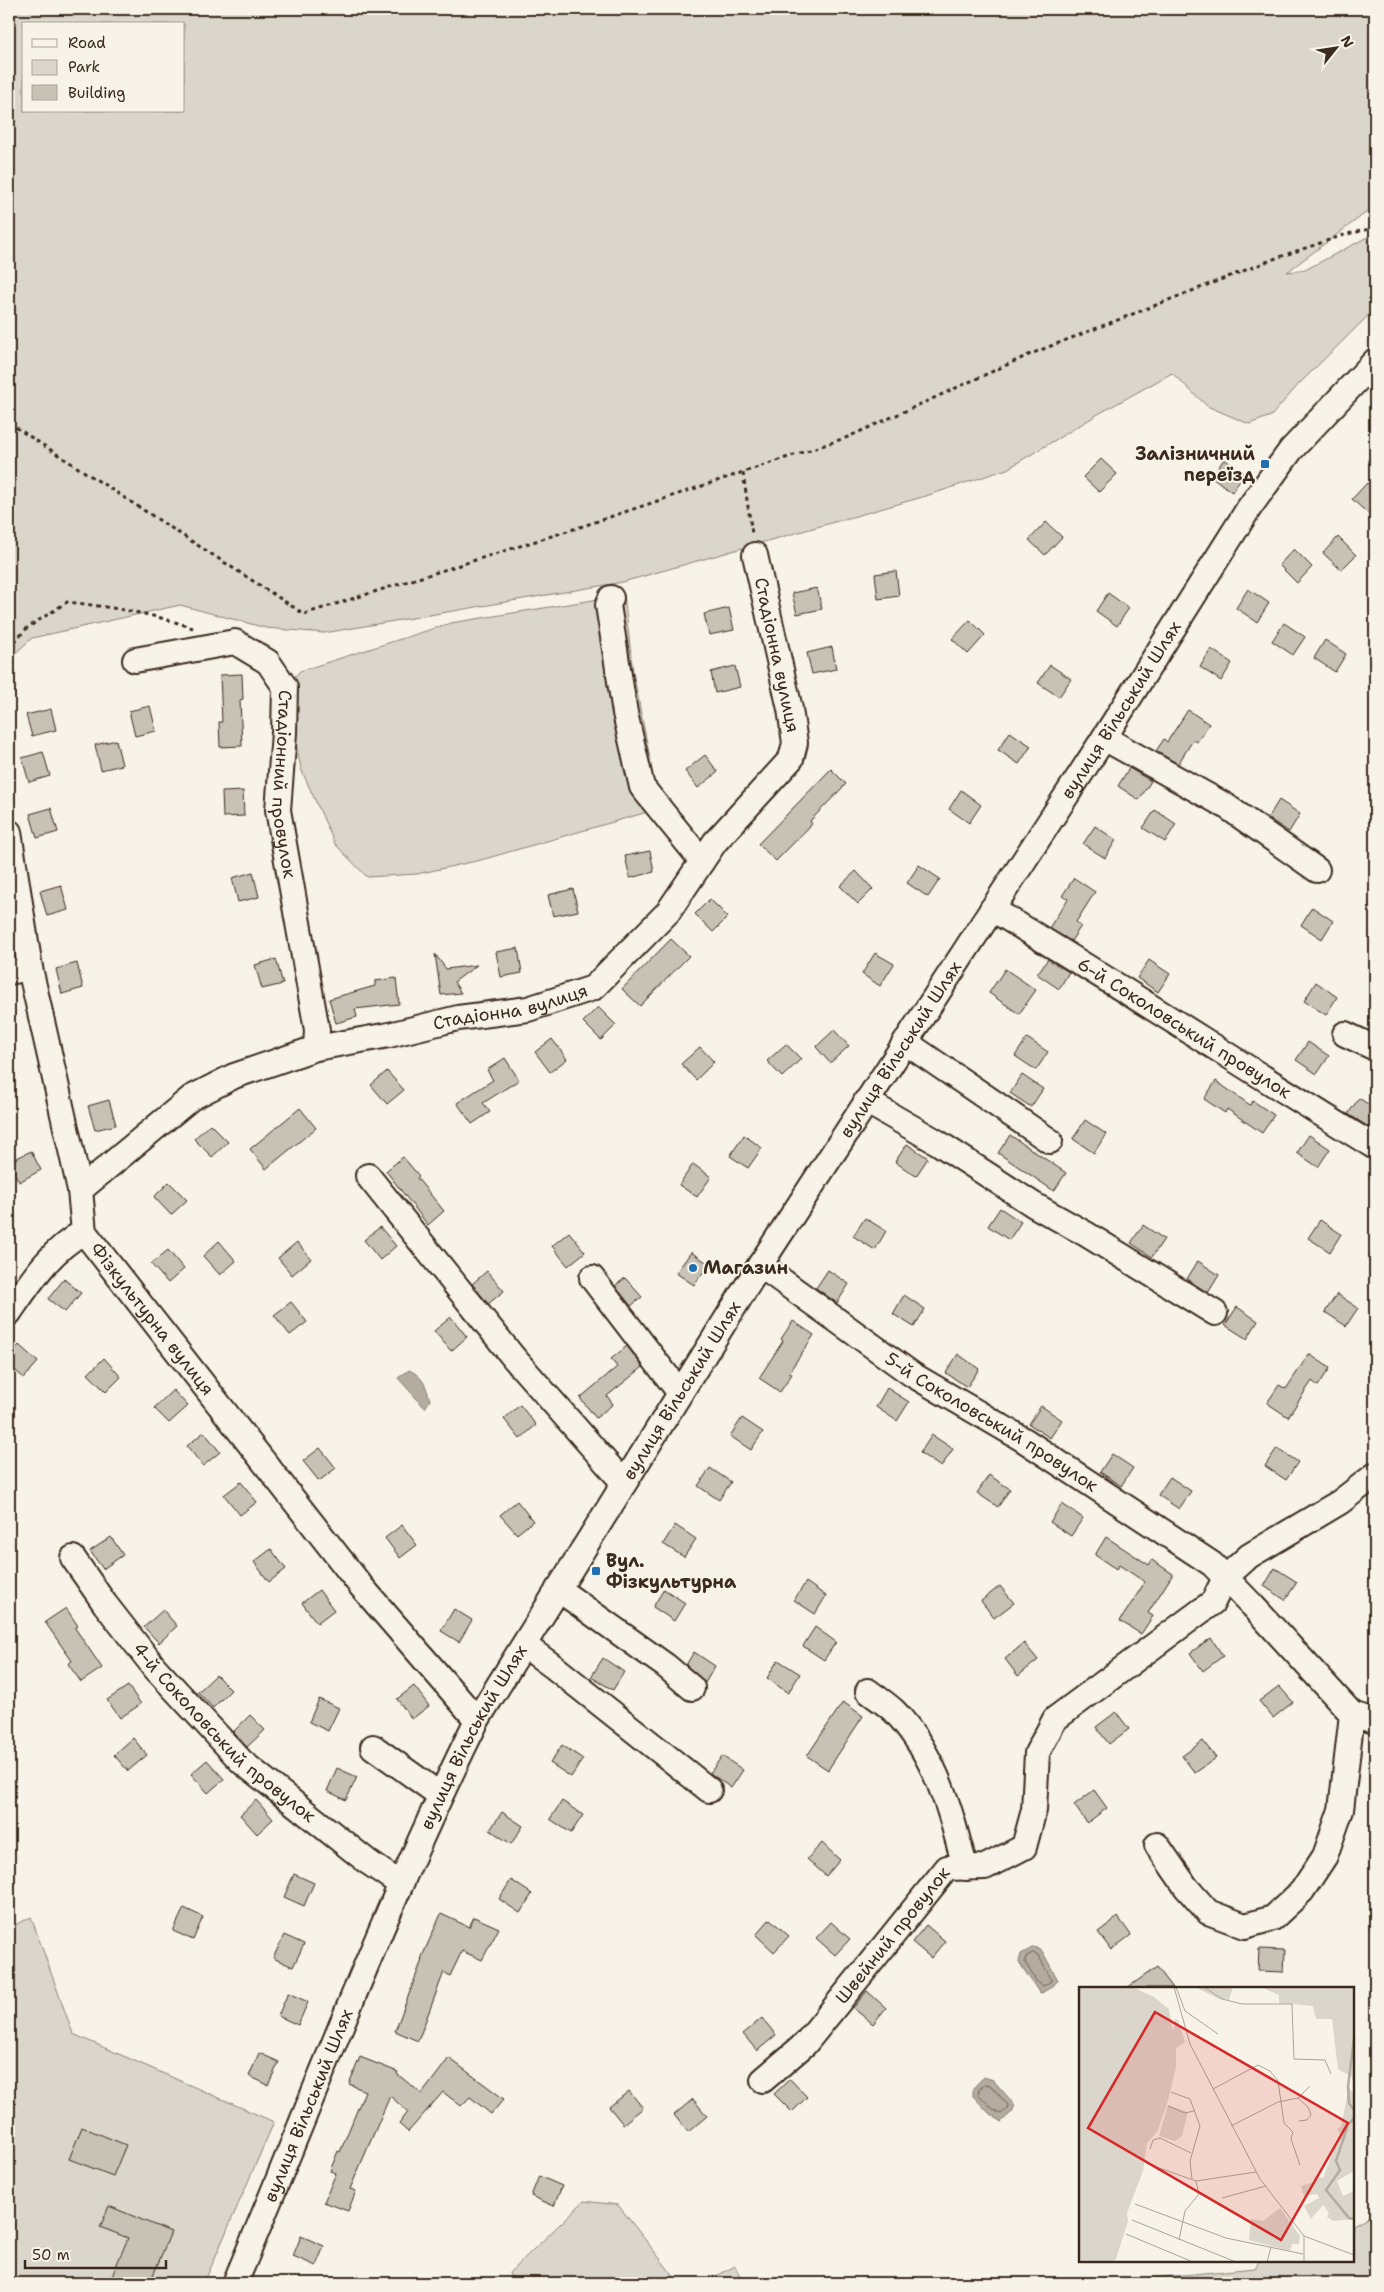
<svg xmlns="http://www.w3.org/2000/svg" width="1384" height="2292" viewBox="0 0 1384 2292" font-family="'Shantell Sans',sans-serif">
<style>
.green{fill:#dbd6cb;stroke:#8b8074;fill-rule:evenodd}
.water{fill:#b4aca0;stroke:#84786c}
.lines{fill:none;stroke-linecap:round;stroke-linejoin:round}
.shore{stroke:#6b5e52;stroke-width:1}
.building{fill:#c8c1b6;stroke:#3b2a1e}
.minor-casing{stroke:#3b2a1e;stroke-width:28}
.path{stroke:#3b2a1e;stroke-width:3;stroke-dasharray:4 4;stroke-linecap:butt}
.minor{stroke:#f7f3e8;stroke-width:24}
.poi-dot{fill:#1f6fb2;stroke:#f7f3e8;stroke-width:2}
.labels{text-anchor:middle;stroke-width:4;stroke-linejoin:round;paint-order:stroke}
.poi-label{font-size:18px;font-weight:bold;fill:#3b2a1e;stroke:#f7f3e8;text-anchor:start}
.street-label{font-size:18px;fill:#3b2a1e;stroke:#f7f3e8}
.inset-river{fill:none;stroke:#b4aca0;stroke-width:2.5}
.inset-road{fill:none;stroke:#aca397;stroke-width:1}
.view{fill:#d62828;fill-opacity:0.15;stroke:#d62828;stroke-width:2.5}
.inset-edge{fill:none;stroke:#3b2a1e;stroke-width:2.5}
</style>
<rect width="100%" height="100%" fill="#f7f3e8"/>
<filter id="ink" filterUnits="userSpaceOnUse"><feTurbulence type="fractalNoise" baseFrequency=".02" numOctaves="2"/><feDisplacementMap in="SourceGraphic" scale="10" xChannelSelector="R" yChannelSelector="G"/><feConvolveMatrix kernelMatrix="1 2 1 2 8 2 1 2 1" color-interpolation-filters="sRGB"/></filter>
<g filter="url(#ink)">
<path class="green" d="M9,9H1375V206L1287,272L1305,270L1375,233V309L1299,384L1271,416L1249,424L1207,406L1172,373L1100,413L1007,469L926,496L623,582L324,633L266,628L180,605L32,638L9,659ZM24,24H184V111H24Z
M624,595L633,672L648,748L658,809L481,860L417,874L367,877L335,844L301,769L285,687L300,671L451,623Z
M31,1917L73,2034L274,2122L204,2283H9V1928Z
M584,2201L618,2205L679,2283H514L509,2273Z
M1375,2213V2283H1101L1255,2268L1259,2261H1353V2225Z
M735,2266L743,2283H704Z"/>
<path class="water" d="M409,1370C423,1376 426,1386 430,1400L425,1408L398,1378Z
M1034,1947L1042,1951L1058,1980L1053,1986L1040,1994L1019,1962L1021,1954Z
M984,2077L993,2080L1015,2105L1012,2112L1001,2122L990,2114L973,2096V2088Z"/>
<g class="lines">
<path class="shore" d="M1033,1953L1038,1955L1051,1979L1050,1982L1043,1986L1036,1981L1025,1962L1026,1957Z
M985,2084L990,2085L1008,2105L1007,2109L1001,2114L994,2110L978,2094L979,2090Z"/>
</g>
<path class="building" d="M1101,459L1117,474L1099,492L1083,477Z
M1224,459L1244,474L1232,492L1212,477Z
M1367,483L1375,491V520L1352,499Z
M1046,522L1062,537L1045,555L1029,540Z
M1338,537L1356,555L1341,570L1323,553Z
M1294,549L1312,567L1297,583L1279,565Z
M896,571L899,596L878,599L875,574Z
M817,588L822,609L797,614L792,593Z
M1248,589L1269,603L1257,622L1236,608Z
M1108,593L1129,608L1117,626L1096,611Z
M729,608L734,630L709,635L704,614Z
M970,620L985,635L968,654L952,639Z
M1284,623L1305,637L1293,655L1272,641Z
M1325,640L1346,654L1335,672L1314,658Z
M832,647L836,669L812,674L807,653Z
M1211,649L1232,663L1221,681L1200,667Z
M1050,665L1071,679L1059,697L1038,683Z
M735,666L740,687L715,693L711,672Z
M242,674L243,699L240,700L242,746L220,747L219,722H222L220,675Z
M150,706L156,731L135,736L129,711Z
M51,709L56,730L32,736L26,715Z
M1188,710L1209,724L1197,742L1193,740L1178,764L1156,751L1164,739L1167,742Z
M1010,732L1031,746L1019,764L998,750Z
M116,740L122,765L101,770L95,745Z
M43,752L50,776L29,782L22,758Z
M705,755L718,772L698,788L685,771Z
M1129,768L1151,781L1139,800L1118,786Z
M831,769L846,784L810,821L812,824L776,861L758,844Z
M961,790L981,805L969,823L949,809Z
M243,791L244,816L223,817L222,792Z
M1279,800L1300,814L1289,832L1268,818Z
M51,808L58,832L37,838L30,814Z
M1155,810L1176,824L1165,842L1143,828Z
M1095,826L1116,840L1105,858L1083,844Z
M650,851L654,872L630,878L625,856Z
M919,865L940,879L928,897L907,883Z
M856,871L873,889L858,904L840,886Z
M253,872L259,897L238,902L232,878Z
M1074,878L1095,892L1076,922L1081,926L1071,941L1049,928L1068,899L1062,896Z
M61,885L68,910L47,916L40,891Z
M573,889L578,911L553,916L548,895Z
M710,899L728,917L713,932L695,914Z
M1312,907L1333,921L1322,939L1301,925Z
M671,939L689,956L640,1006L622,989Z
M518,948L522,973L501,977L496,952Z
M875,953L894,964L880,986L862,974Z
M435,954L446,969L477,965L454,982L461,993L441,995Z
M276,959L283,984L262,989L255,965Z
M1048,959L1069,972L1059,989L1037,974Z
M1149,960L1170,974L1158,992L1137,978Z
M77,963L83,988L62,994L56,969Z
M1005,969L1036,990L1019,1014L989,993Z
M396,978L399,1004L355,1009L357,1017L336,1023L329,999L375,986V981Z
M1316,982L1337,997L1326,1015L1304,1001Z
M598,1007L616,1025L601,1040L583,1022Z
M834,1030L849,1046L830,1063L816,1047Z
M1027,1038L1048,1052L1036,1070L1015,1056Z
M552,1039L567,1059L550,1072L535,1052Z
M1308,1042L1329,1056L1317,1074L1296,1060Z
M786,1044L801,1059L782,1077L767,1061Z
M700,1047L714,1062L696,1080L681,1064Z
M505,1058L519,1080L483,1103L490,1112L472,1124L457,1103L493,1080L487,1070Z
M387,1071L404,1090L387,1104L371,1085Z
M1022,1075L1043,1089L1031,1107L1010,1093Z
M1216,1081L1250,1105L1253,1101L1274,1115L1262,1133L1227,1109L1225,1113L1204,1099Z
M1359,1098L1375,1109V1119L1370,1128L1348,1114Z
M109,1100L116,1125L95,1130L88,1106Z
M300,1108L316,1128L266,1169L250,1149Z
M1085,1120L1106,1134L1094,1153L1073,1139Z
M210,1124L228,1142L212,1157L194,1139Z
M744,1135L762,1148L748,1168L730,1156Z
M1010,1135L1066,1173L1054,1191L998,1153Z
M1309,1135L1330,1149L1318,1167L1297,1153Z
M907,1144L928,1158L916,1176L895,1162Z
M31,1151L41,1170L19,1182L9,1162Z
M403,1157L419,1176L417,1178L444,1211L428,1225L386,1171Z
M693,1164L711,1177L697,1197L679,1185Z
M169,1182L187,1200L171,1215L154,1197Z
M1000,1208L1021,1222L1009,1240L988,1226Z
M865,1218L886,1231L875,1250L853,1236Z
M1320,1220L1341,1234L1330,1252L1308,1238Z
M1143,1225L1164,1239L1152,1257L1131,1243Z
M380,1227L396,1246L380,1260L364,1240Z
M569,1232L585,1252L568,1266L552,1246Z
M219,1241L236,1261L220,1275L203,1256Z
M297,1242L311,1259L292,1275L278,1258Z
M168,1250L184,1269L168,1283L151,1264Z
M691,1252L709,1264L694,1285L676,1273Z
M1198,1261L1219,1275L1208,1293L1187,1279Z
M828,1270L849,1284L837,1303L816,1288Z
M487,1271L504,1291L488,1304L472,1284Z
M625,1278L642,1297L631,1306L615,1286Z
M64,1279L81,1293L65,1312L48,1299Z
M1337,1294L1358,1308L1346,1326L1325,1312Z
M904,1295L925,1309L914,1327L893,1314Z
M291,1302L307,1322L290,1335L274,1315Z
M1237,1307L1258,1321L1247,1339L1225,1325Z
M451,1317L467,1337L451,1351L434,1331Z
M793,1321L814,1335L789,1372L792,1374L780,1392L759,1378L783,1341L781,1339Z
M19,1345L38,1362L24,1378L9,1365V1357Z
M627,1346L643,1367L607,1396L613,1404L596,1418L580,1398L617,1367L611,1359Z
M958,1354L979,1369L967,1387L946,1373Z
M1309,1354L1330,1368L1318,1386L1312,1381L1288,1417L1267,1403L1279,1385L1286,1389Z
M104,1358L121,1377L106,1392L88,1374Z
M887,1388L909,1402L897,1421L876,1407Z
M173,1390L188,1406L169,1423L154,1408Z
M520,1405L536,1425L520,1439L504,1419Z
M1041,1406L1062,1420L1050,1438L1029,1424Z
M742,1418L763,1432L751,1450L730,1436Z
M204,1432L220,1452L203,1466L187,1446Z
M932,1435L953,1449L941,1467L920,1453Z
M320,1448L336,1468L319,1481L303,1461Z
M1277,1448L1298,1462L1286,1480L1265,1466Z
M1112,1454L1133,1468L1121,1486L1100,1472Z
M710,1468L731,1482L719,1500L698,1486Z
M989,1475L1010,1489L998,1507L977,1493Z
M1170,1477L1191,1491L1179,1509L1158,1495Z
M241,1482L257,1502L240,1515L224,1495Z
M517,1501L533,1521L517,1534L500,1515Z
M1062,1504L1083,1518L1071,1536L1050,1522Z
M402,1525L417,1545L400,1558L385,1538Z
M675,1525L696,1539L684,1557L663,1544Z
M111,1537L123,1555L103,1569L90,1551Z
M1106,1537L1149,1565L1152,1560L1173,1574L1148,1613L1153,1616L1141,1634L1120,1621L1145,1582L1119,1565L1116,1569L1095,1555Z
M271,1549L286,1569L269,1582L254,1562Z
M1275,1568L1297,1582L1285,1600L1264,1586Z
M806,1582L826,1596L815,1614L794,1600Z
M1000,1586L1014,1603L994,1618L981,1601Z
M664,1589L685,1603L674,1621L653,1607Z
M319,1590L334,1610L317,1623L302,1603Z
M66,1608L78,1626L75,1628L102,1668L81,1682L68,1664L72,1661L45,1622Z
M454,1609L472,1620L459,1642L441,1631Z
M163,1610L177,1626L159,1643L144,1627Z
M815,1627L836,1642L824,1660L803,1646Z
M1211,1638L1223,1656L1203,1671L1190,1653Z
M1024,1643L1038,1660L1018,1676L1005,1659Z
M694,1652L715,1666L705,1683L686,1665Z
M603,1658L624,1672L613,1690L591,1677Z
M778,1660L800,1674L788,1693L767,1678Z
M216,1675L231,1690L213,1708L198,1692Z
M128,1686L141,1704L120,1718L107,1700Z
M414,1686L429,1706L412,1719L397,1699Z
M1279,1686L1293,1702L1273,1718L1259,1701Z
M319,1699L339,1708L328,1731L309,1722Z
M843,1702L863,1716L828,1770L807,1756Z
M1116,1712L1129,1729L1109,1744L1096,1727Z
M250,1715L265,1730L247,1747L233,1732Z
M133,1738L147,1755L128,1771L114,1755Z
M1203,1741L1216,1758L1195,1773L1182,1756Z
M562,1745L583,1759L571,1777L550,1763Z
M722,1756L743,1770L731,1788L710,1773Z
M207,1760L224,1779L208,1793L191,1774Z
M337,1768L357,1777L346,1800L327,1791Z
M1094,1790L1107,1808L1087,1823L1074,1805Z
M256,1800L273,1819L257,1834L240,1815Z
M562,1801L583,1815L571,1833L550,1819Z
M502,1812L523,1826L511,1844L490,1830Z
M822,1843L840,1860L826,1876L807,1859Z
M294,1874L314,1883L304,1906L284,1897Z
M511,1880L532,1894L520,1913L499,1899Z
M184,1908L203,1917L193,1940L173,1931Z
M441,1914L469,1927L474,1917L499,1928L482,1960L462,1951L450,1976L444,1972L418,2041L395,2031L422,1960L421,1959Z
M1118,1917L1131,1935L1111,1950L1098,1932Z
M770,1919L789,1936L774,1952L756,1935Z
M831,1922L850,1939L835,1955L816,1938Z
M926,1925L945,1941L931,1958L912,1942Z
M284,1935L304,1944L293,1967L273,1958Z
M1259,1949L1285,1950L1284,1972L1258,1971Z
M1157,1967L1173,1988H1127Z
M867,1991L886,2008L873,2024L853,2008Z
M288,1993L308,2002L298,2025L278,2016Z
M762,2018L776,2035L757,2051L743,2034Z
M259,2053L279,2062L268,2085L249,2076Z
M360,2057L398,2072L397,2074L422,2094L449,2058L504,2099L491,2114L470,2097L461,2106L443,2092L408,2132L399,2124L408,2112L390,2096L350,2189L356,2191L348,2211L324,2202L336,2173L330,2171L338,2151L340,2152L365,2091L349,2084Z
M790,2079L807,2097L792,2112L774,2094Z
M629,2091L643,2108L623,2124L609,2107Z
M693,2099L707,2116L688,2132L674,2115Z
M82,2127L126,2145L113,2176L69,2159Z
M539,2176L562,2186L554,2206L531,2196Z
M109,2206L171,2232L150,2283H109L128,2238L100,2227Z
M301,2236L324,2246L316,2266L293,2256Z"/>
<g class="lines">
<defs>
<g id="minor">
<path d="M611,598L608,605L625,713L642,787L702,861"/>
<path id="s1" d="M135,660L235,642L268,662L285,687L284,733L278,810L317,1030L316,1048"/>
<path d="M1104,738L1226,806L1317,870"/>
<path id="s2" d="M9,832L30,968L80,1190L84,1232L361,1586L477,1720"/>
<path id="s3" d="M992,909C1121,986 1247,1069 1375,1147"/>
<path d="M9,972L30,968"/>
<path d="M1345,1034L1375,1048"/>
<path d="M905,1042L1050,1141"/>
<path d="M866,1101L937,1142L1034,1205L1086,1234L1215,1313"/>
<path d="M368,1176L514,1358L624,1483"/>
<path id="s4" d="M80,1190L191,1098L234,1076L316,1048L389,1035L458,1018L528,1009L593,988L668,912L715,842L791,759L795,743L790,709L755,555"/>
<path id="s5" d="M760,1265L913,1375L1024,1440L1212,1564L1253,1606L1352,1714L1341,1810L1325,1856L1302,1891L1273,1918L1245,1926L1208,1912L1186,1887L1157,1845"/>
<path d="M592,1278L680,1393"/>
<path d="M9,1313C29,1284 51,1249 84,1232"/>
<path id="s6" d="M73,1558L105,1604L155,1668L242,1762L368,1862L399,1883"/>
<path d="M558,1589L666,1666L692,1688"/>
<path d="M524,1645L554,1667L709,1790"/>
<path d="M868,1691C877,1698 887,1704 895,1712C918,1736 934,1767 945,1798C954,1821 958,1845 966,1868"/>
<path d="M1352,1714L1375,1721"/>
<path d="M373,1747L440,1795"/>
<path id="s7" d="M763,2080L805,2044L947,1868L985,1867L1024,1847L1034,1810L1037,1753L1055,1719L1213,1602L1225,1578L1249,1556L1340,1502L1375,1475"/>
<path id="s8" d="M235,2283C315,2095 386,1903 477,1720L760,1265L1104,738L1249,508L1291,450L1375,361"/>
</g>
</defs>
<use href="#minor" class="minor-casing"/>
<path class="path" d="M9,423L304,614L577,528L848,437L1033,353L1279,257L1347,234L1375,228
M743,473L752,534
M9,648L27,628L67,602C110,607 152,613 193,628"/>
<use href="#minor" class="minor"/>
</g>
</g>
<g class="poi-dot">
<rect x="1260" y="459" width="10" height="10" rx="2.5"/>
<circle cx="693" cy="1268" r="5"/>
<rect x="591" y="1566" width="10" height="10" rx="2.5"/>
</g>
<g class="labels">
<g class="poi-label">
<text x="1255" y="460" text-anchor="end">Залізничний<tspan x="1255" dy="21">переїзд</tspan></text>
<text x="703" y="1274">Магазин</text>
<text x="606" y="1567">Вул.<tspan x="606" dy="21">Фізкультурна</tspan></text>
</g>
<g class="street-label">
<text transform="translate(777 655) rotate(78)" y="6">Стадіонна вулиця</text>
<text dy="6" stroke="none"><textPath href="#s8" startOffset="1811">вулиця Вільський Шлях</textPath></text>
<text dy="6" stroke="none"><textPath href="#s1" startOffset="268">Стадіонний провулок</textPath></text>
<text dy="6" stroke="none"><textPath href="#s4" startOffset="478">Стадіонна вулиця</textPath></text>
<text dy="6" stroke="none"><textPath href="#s3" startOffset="226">6-й Соколовський провулок</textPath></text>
<text dy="6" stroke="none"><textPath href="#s8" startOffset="1406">вулиця Вільський Шлях</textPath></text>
<text dy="6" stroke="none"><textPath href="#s2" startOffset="518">Фізкультурна вулиця</textPath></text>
<text dy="6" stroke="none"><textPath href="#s8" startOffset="1001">вулиця Вільський Шлях</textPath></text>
<text dy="6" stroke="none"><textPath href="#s5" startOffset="280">5-й Соколовський провулок</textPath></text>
<text dy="6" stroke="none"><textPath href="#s6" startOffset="232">4-й Соколовський провулок</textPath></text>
<text dy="6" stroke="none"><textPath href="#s8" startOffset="596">вулиця Вільський Шлях</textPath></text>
<text dy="6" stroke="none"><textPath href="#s7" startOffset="195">Швейний провулок</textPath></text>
<text dy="6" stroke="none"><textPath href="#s8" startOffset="192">вулиця Вільський Шлях</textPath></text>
</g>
</g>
<g transform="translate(1079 1987)">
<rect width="275" height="275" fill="#f7f3e8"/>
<path d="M0,0H53L75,10L90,22L94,45L96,32L99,33L106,55L97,61V80L88,117L78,145L68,156L64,184L48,226L49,234L36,275H0ZM116,0H154L150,13L140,12ZM182,0H275V103L273,90L259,82L253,32H237L234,19L200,16V8ZM270,100L275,107V184L258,194L264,209L275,204V232L254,234L248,230L250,226L244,218L232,232L225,219L240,211L238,207L225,209L222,199L235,195V190L244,191L261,146L258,142L262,140ZM89,118L109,125L103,149L96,154L80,149ZM201,221L221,249L220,257H213L211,264L170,253L172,232L184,234Z" fill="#dbd6cb"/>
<path class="inset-river" d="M275,51L269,100L270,116L275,123M275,131L269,138L257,174L261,183L247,203L270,231L275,232"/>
<path class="inset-road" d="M95,0L111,57L181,192L225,249L275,268M97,0L106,24L139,47M125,0L143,12L163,17H213L215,72L246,73L252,87M134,102L179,78L191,84L199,94L205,136L214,145L212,152L221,178M92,105L111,112L121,139L111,174L113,192M219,111L231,99M89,119L106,126L115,124M152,139L199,115L219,111L229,120L232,128L228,133L220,134M71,162L74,153L81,151L112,166M69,177L117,194L177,185M143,211L187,199M56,217L147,251L224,267M53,233L157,275M47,247L114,275M225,249V275M100,253L106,224L120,207L117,194M188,275L192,260"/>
<path class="view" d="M76,25L269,136L202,253L9,141Z"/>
<rect width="275" height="275" class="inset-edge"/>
</g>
<rect width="1384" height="2292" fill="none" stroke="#f7f3e8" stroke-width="30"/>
<rect x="15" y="15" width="1354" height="2262" fill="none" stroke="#3b2a1e" stroke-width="2" filter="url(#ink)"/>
<rect x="22" y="22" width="162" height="90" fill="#f7f3e8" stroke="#aca397"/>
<rect x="32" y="39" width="25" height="8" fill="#f7f3e8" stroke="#aca397"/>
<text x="68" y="48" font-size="15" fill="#3b2a1e">Road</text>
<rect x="32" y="60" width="25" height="15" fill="#dbd6cb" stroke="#aca397"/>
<text x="68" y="72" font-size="15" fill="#3b2a1e">Park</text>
<rect x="32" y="85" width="25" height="15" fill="#c8c1b6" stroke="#aca397"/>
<text x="68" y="98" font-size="15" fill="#3b2a1e">Building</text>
<g transform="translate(1336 48) rotate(60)" stroke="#f7f3e8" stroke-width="4" paint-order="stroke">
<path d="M0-4L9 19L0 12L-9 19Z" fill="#3b2a1e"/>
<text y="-8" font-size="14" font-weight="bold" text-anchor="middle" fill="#3b2a1e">N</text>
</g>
<path d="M25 2260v8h141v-8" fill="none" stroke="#3b2a1e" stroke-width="2.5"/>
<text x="32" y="2260" font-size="15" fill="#3b2a1e" stroke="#f7f3e8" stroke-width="4" paint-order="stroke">50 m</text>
</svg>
